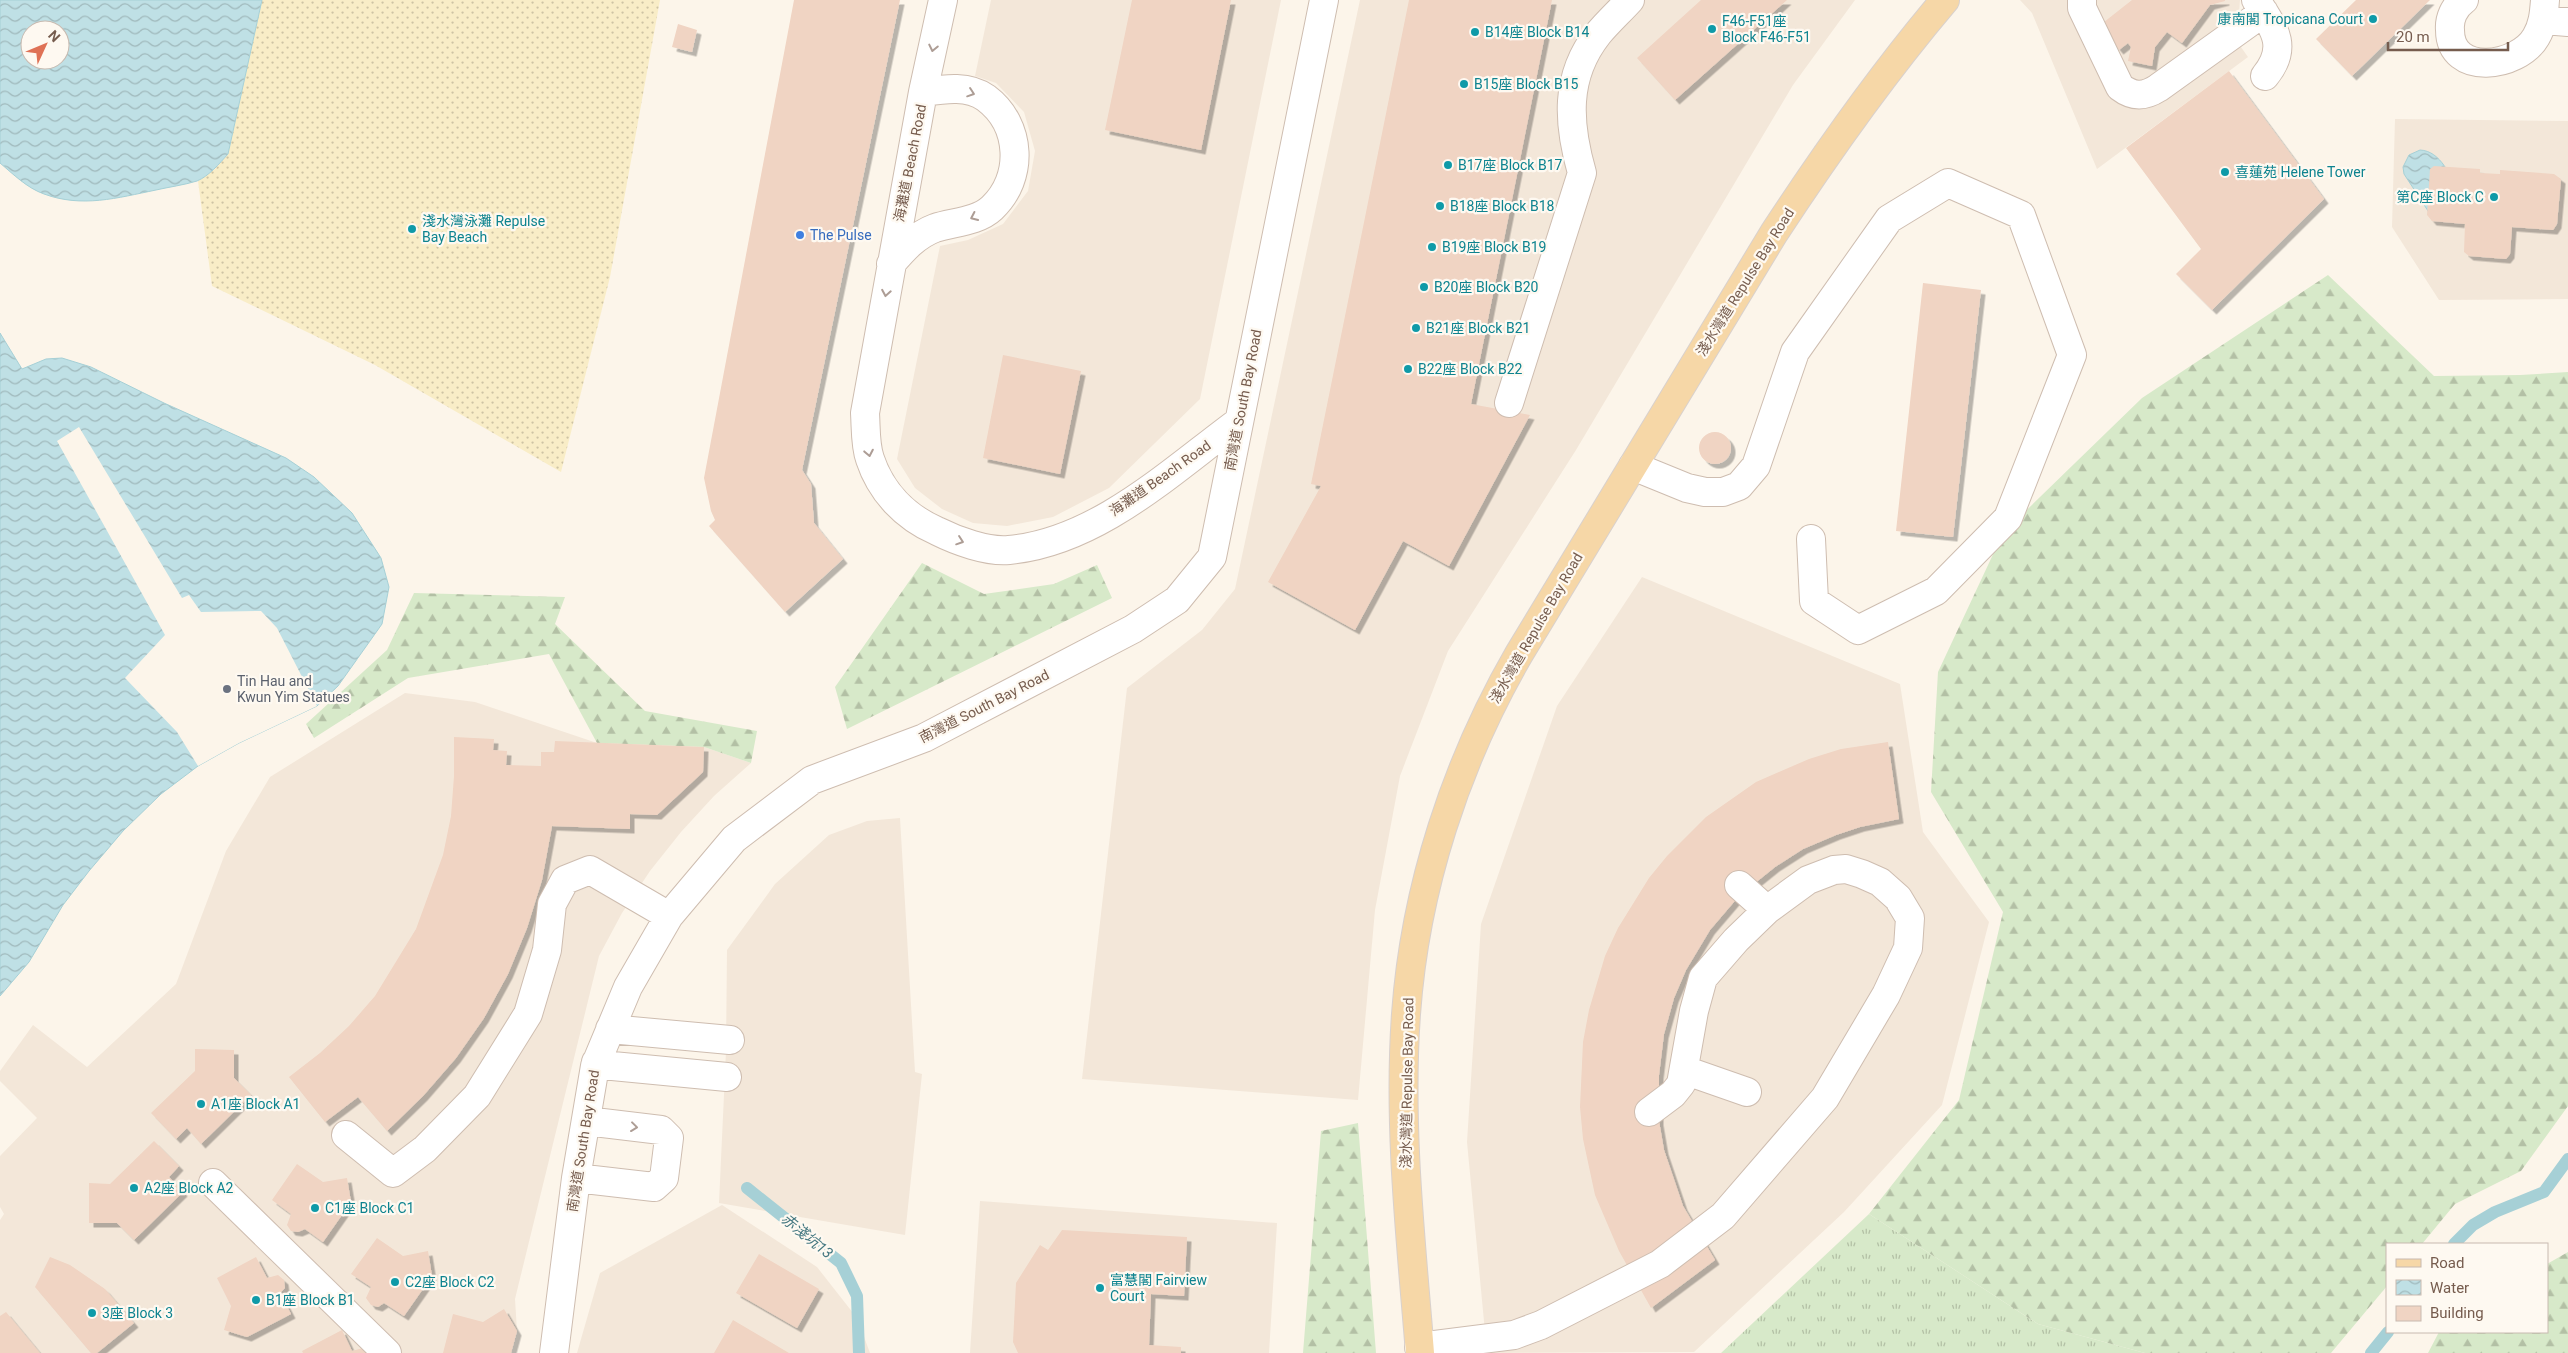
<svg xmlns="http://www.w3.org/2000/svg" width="2568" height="1353" viewBox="0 0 2568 1353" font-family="Roboto,'Noto Sans TC',sans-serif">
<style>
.residential{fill:#f3e7d9}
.grass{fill:url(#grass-tufts)}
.forest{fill:url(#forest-firs)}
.sand{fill:url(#sand-dots)}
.water{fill:url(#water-waves);stroke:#a6d0d6;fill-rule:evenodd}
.pier{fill:#fcf5ea}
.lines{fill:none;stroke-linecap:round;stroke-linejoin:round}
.stream{stroke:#a6d0d6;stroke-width:12}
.building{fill:#f0d4c3;filter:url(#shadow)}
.minor-casing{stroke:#cebdb0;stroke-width:30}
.major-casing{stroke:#d9d1cd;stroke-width:30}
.minor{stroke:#fff;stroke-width:28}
.major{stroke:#f6d7a7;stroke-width:28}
.oneway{stroke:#ad9d95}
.culture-dot{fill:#0f9aa8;stroke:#fef9f1;stroke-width:2}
.shop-dot{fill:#3f7fe0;stroke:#fef9f1;stroke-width:2}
.worship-dot{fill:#6b7280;stroke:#fef9f1;stroke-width:2}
.labels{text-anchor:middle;stroke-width:4.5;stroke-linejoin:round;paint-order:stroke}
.culture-label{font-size:14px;fill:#0d838f;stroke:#fef9f1;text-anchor:start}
.street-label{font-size:14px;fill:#765c4e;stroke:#fef9f1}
.shop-label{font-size:14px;fill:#366cbe;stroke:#fef9f1;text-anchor:start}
.worship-label{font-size:14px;fill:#5b616d;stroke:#fef9f1;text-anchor:start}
.water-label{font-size:15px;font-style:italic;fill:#457881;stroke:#fef9f1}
</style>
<defs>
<pattern id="grass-tufts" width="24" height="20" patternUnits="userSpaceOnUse" patternTransform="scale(1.25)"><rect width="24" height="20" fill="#d7e9c9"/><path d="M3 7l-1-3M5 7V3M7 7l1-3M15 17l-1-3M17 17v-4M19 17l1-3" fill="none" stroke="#b3c0a5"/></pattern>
<pattern id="forest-firs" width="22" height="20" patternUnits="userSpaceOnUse" patternTransform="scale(1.25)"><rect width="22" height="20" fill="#d7e9c9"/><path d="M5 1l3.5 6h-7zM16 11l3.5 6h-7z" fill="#b3c0a5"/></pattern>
<pattern id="sand-dots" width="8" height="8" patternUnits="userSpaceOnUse" patternTransform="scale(1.25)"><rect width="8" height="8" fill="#f9edc7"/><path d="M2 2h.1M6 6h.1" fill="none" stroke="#cec3a4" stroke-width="1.8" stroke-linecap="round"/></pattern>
<pattern id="water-waves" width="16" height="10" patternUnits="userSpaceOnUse" patternTransform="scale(1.25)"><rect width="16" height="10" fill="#bfe0e5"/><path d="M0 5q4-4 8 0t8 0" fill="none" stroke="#a0b9bc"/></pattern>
<filter id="shadow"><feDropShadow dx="4.5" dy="4.5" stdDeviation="0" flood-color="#0004"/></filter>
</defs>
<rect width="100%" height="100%" fill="#fcf5ea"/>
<path class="residential" d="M991,0H1281L1200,399L1109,488L1053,517L1007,526L973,523L942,509L915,488L897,459L940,246L968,240L1003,224L1028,191L1035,151L1024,112L996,83L975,76Z
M1360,0H1855L1793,85L1576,450L1448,651L1400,776L1375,910L1358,1100L1082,1079L1127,688L1202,630L1235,589Z
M2240,0L2239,14L2226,26L2248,57L2097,169L2032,13L2020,0Z
M2395,119L2568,121V299L2439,300L2392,227Z
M1642,577L1900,684L1923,832L1989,922L1942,1105L1844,1212L1694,1352L1487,1353L1467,1142L1481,924L1557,706Z
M405,693L475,702L597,743L704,747L751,763L714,796L681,832L650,871L622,913L599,956L515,1299L517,1331L511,1353H0V1220L4,1214L0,1207V1156L37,1118L0,1081V1071L33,1025L87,1067L176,984L226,851L270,777Z
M900,818L915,1072L922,1074L905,1235L719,1203L726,1051L727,950L775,884L829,835L867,821Z
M980,1201L1277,1223L1269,1353H970Z
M722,1205L817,1267L857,1318L870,1353H577L600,1273Z"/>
<path class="grass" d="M1869,1214L2038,1324L2145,1353H1721Z"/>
<path class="forest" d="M2328,275L2434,376L2520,375L2568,372V1106L2521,1171L2455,1204L2422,1244H2387V1286L2331,1353H2145L2038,1324L1869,1214L1959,1100L2003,912L1931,792L1938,672L2003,533L2142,398Z
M922,563L984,594L1054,584L1097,565L1112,598L847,729L835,687Z
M414,593L565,597L555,624L645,711L757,731L751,763L704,747L597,743L549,654L408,678L314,738L306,724L387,650Z
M1358,1123L1376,1353H1303L1321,1131Z
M2568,1252V1353H2428L2439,1332H2547V1264Z"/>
<path class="sand" d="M262,0H660L610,277L561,472L375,365L212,286L198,181L215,169L228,154Z"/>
<path class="water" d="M0,0H262L228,154C219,164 209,176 197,181C184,185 169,187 156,190C117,198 82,208 44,194C27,188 13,174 0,163ZM30,30H60V60H30Z
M2420,150C2441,151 2450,176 2459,192L2430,214L2404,174L2403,167L2409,155Z
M0,333L22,369L46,359L62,358L91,367L164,403L286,458L314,477L352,513L381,558L389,587L382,624L338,686L317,706L239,743L198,766L161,794L123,831L89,871L63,905L29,962L0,996Z"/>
<path class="pier" d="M79,427L182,598L189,595L201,612L261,611L277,628L317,706L239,743L198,766L177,732L125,678L165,635L57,441Z"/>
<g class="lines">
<path class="stream" d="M747,1188L841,1263L857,1296L859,1353
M2454,1244L2473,1225L2495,1212L2544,1192L2568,1159
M2371,1353L2388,1332"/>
</g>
<path class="building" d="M794,0H900L802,470L811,484L814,523L843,559L785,612L709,526L715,520L711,511L704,478Z
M1132,0H1231L1201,150L1105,130Z
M1409,0H1552L1471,404L1530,415L1449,566L1403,541L1355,630L1268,582L1321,486L1311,484Z
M1701,0H1787L1675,100L1637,58Z
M2132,0H2225V1L2210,5L2182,43L2167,32L2155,47L2152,66L2128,61L2131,47L2128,43L2119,50L2099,26Z
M2356,0H2430L2352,76L2316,39Z
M678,24L697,30L692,52L672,47Z
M2229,71L2324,199L2212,310L2176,274L2201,249L2126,148Z
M2434,166L2480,169V173L2500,174V170L2554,174L2561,179L2557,224L2553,230L2512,227L2510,254L2506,259L2469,256L2464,252L2465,224L2432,221L2427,215L2430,169Z
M1923,283L1981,290L1953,537L1896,531Z
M1003,355L1081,371L1060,474L983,458Z
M1699 448a16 16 0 1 1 32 0a16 16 0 1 1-32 0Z
M454,737L494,739L493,750L507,751L506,765L541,766V752H554L555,741L704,747L703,772L657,815L630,814V829L552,826L542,880L527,928L508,974L484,1018L456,1058L423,1096L387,1131L358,1097L325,1122L289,1077L320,1053L349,1026L375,996L416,929L443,855L451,816L454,776Z
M1888,742L1899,819L1860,827L1836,835L1803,849L1775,867L1739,896L1710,930L1686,970L1674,998L1664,1034L1659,1075V1121L1664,1150L1683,1206L1715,1260L1651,1308L1619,1251L1595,1195L1583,1139L1580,1107L1583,1042L1589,1010L1605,956L1618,928L1649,878L1667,856L1706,817L1756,782L1809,759L1841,749Z
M195,1049L234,1050V1078L251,1095L201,1144L187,1128L176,1139L151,1113L195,1071Z
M154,1141L179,1166L169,1177L183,1192L134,1240L117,1223H89V1183L110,1184Z
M297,1164L323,1182L347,1178L351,1202L323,1242L305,1229L298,1232L291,1231L287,1225L291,1214L272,1200Z
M1062,1230L1187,1237L1184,1296L1151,1294L1149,1345L1181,1347V1353H1018L1013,1342L1016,1283L1040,1245L1048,1250Z
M377,1238L403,1256L428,1251L432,1276L404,1316L384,1303L378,1307L371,1305L366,1298L371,1287L351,1274Z
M759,1254L819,1289L797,1328L736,1293Z
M50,1257L70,1265L105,1289L134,1323L97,1353H91L35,1287Z
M256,1257L267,1278L278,1275L284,1280L285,1288L280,1293L291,1314L247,1337L224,1330L231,1306L217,1278Z
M504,1309L517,1331L511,1353H443L453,1314L483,1322Z
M6,1312L40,1353H0V1316Z
M733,1320L789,1353H714Z
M342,1330L352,1351L363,1348L370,1353H303L302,1351Z"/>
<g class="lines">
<defs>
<path id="minor" d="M943,0L923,92L865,413C866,428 865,445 870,459C881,492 905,517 937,531C957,541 987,552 1009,550C1097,542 1170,472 1238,422
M2082,0V8L2120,87C2133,97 2144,97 2158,88L2264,12
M2256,0C2274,28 2289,47 2265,76
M2464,0C2454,7 2449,19 2450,30C2450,77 2518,68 2536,37C2543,25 2544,14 2545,0
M2544,20L2568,22
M891,264C903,250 916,235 935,228C953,222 977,222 992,208C1024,178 1022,125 986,98C968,85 944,89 923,92
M1509,403L1582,173C1568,124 1564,77 1598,34C1608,22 1620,11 1630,0
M1633,466L1687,488L1705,492H1723L1739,486L1756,466L1795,352L1889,219L1948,183L2021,215L2072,355L2008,518L1936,591L1858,630L1814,601L1811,539
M1739,885L1767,910
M610,1029L730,1040
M596,1062L602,1065L727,1077
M1684,1070L1747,1092
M346,1135L393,1173L425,1149L477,1096L528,1014L547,950L552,904L565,880L590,870L669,916
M576,1178L654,1187L664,1178L669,1138L661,1130L586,1121
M213,1183L387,1353
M1419,1347L1514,1335L1541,1325L1660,1264L1723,1216L1825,1098L1886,995L1908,948L1910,918L1898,898L1880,882L1862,874L1846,869L1834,870L1808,880L1767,910L1736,940L1703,978L1694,1011L1681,1084L1673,1094L1649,1112
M554,1353L576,1178L595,1066L628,987L669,916L734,839L812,780L924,738L1133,629L1177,600L1212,557L1324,0"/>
<path id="major" d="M1420,1353C1411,1241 1398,1127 1406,1014C1415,888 1456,763 1519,654L1774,233C1827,152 1883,73 1945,0"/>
</defs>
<use href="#minor" class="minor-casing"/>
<use href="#major" class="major-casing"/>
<use href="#minor" class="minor"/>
<use href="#major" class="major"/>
</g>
<defs><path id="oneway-chevron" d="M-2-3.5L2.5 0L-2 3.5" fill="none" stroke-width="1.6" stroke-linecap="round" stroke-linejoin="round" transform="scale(1.25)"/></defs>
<g class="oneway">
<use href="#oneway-chevron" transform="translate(933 48) rotate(102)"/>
<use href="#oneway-chevron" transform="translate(971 93) rotate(19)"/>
<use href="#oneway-chevron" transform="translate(974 217) rotate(155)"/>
<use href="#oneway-chevron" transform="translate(886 293) rotate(100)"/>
<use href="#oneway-chevron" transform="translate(869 453) rotate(79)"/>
<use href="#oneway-chevron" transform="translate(960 541) rotate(19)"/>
<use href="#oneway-chevron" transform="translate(634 1127) rotate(7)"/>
</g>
<g class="culture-dot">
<circle cx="2373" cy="19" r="5"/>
<circle cx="1712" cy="29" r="5"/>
<circle cx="1475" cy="32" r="5"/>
<circle cx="1464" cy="84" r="5"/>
<circle cx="1448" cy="165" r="5"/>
<circle cx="2225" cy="172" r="5"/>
<circle cx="2494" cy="197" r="5"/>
<circle cx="1440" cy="206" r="5"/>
<circle cx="412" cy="229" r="5"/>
<circle cx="1432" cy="247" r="5"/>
<circle cx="1424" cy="287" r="5"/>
<circle cx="1416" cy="328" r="5"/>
<circle cx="1408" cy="369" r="5"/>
<circle cx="201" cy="1104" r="5"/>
<circle cx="134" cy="1188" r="5"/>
<circle cx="315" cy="1208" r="5"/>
<circle cx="395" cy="1282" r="5"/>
<circle cx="1100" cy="1288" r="5"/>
<circle cx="256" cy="1300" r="5"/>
<circle cx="92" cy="1313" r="5"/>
</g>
<circle class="shop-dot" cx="800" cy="235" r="5"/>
<circle class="worship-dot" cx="227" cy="689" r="5"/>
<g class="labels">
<g class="culture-label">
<text x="2363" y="24" text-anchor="end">康南閣 Tropicana Court</text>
<text x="1722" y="26">F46-F51座<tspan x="1722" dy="16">Block F46-F51</tspan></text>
<text x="1485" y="37">B14座 Block B14</text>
<text x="1474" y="89">B15座 Block B15</text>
<text x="1458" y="170">B17座 Block B17</text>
<text x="2235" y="177">喜蓮苑 Helene Tower</text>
<text x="2484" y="202" text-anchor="end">第C座 Block C</text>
<text x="1450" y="211">B18座 Block B18</text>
<text x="422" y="226">淺水灣泳灘 Repulse<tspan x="422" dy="16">Bay Beach</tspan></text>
<text x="1442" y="252">B19座 Block B19</text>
<text x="1434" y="292">B20座 Block B20</text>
<text x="1426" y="333">B21座 Block B21</text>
<text x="1418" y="374">B22座 Block B22</text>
<text x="211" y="1109">A1座 Block A1</text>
<text x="144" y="1193">A2座 Block A2</text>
<text x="325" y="1213">C1座 Block C1</text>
<text x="1110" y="1285">富慧閣 Fairview<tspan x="1110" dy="16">Court</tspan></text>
<text x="405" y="1287">C2座 Block C2</text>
<text x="266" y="1305">B1座 Block B1</text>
<text x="102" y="1318">3座 Block 3</text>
</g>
<g class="street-label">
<text transform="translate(910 163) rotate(-79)" y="5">海灘道 Beach Road</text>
<text transform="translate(1745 282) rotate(-58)" y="5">淺水灣道 Repulse Bay Road</text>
<text transform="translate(1243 400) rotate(-79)" y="5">南灣道 South Bay Road</text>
<text transform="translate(1160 478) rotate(-35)" y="5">海灘道 Beach Road</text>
<text transform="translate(1536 628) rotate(-60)" y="5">淺水灣道 Repulse Bay Road</text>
<text transform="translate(984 706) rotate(-27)" y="5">南灣道 South Bay Road</text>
<text transform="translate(1407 1083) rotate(-89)" y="5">淺水灣道 Repulse Bay Road</text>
<text transform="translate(583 1141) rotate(-81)" y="5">南灣道 South Bay Road</text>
</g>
<g class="shop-label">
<text x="810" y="240">The Pulse</text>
</g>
<g class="worship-label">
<text x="237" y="686">Tin Hau and<tspan x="237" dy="16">Kwun Yim Statues</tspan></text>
</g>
<g class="water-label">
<text transform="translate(807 1236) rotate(39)" y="5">赤淺坑13</text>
</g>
</g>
<rect x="2386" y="1243" width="162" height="90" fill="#fef9f1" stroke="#c8bab0"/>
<rect x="2396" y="1259" width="25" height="8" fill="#f6d7a7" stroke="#c8bab0"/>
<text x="2430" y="1268" font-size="15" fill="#765c4e">Road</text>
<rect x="2396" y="1280" width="25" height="15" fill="url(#water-waves)" stroke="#c8bab0"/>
<text x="2430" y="1293" font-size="15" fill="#765c4e">Water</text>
<rect x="2396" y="1306" width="25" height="15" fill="#f0d4c3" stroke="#c8bab0"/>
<text x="2430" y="1318" font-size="15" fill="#765c4e">Building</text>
<g transform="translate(45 45) rotate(46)"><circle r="24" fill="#fef9f1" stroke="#c8bab0"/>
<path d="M0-4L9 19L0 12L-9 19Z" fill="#df7256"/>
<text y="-8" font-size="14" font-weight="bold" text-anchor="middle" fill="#765c4e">N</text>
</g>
<path d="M2388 42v8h120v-8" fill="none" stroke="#765c4e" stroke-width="2.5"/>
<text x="2396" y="42" font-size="15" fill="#765c4e" stroke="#fef9f1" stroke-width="4" paint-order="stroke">20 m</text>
</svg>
